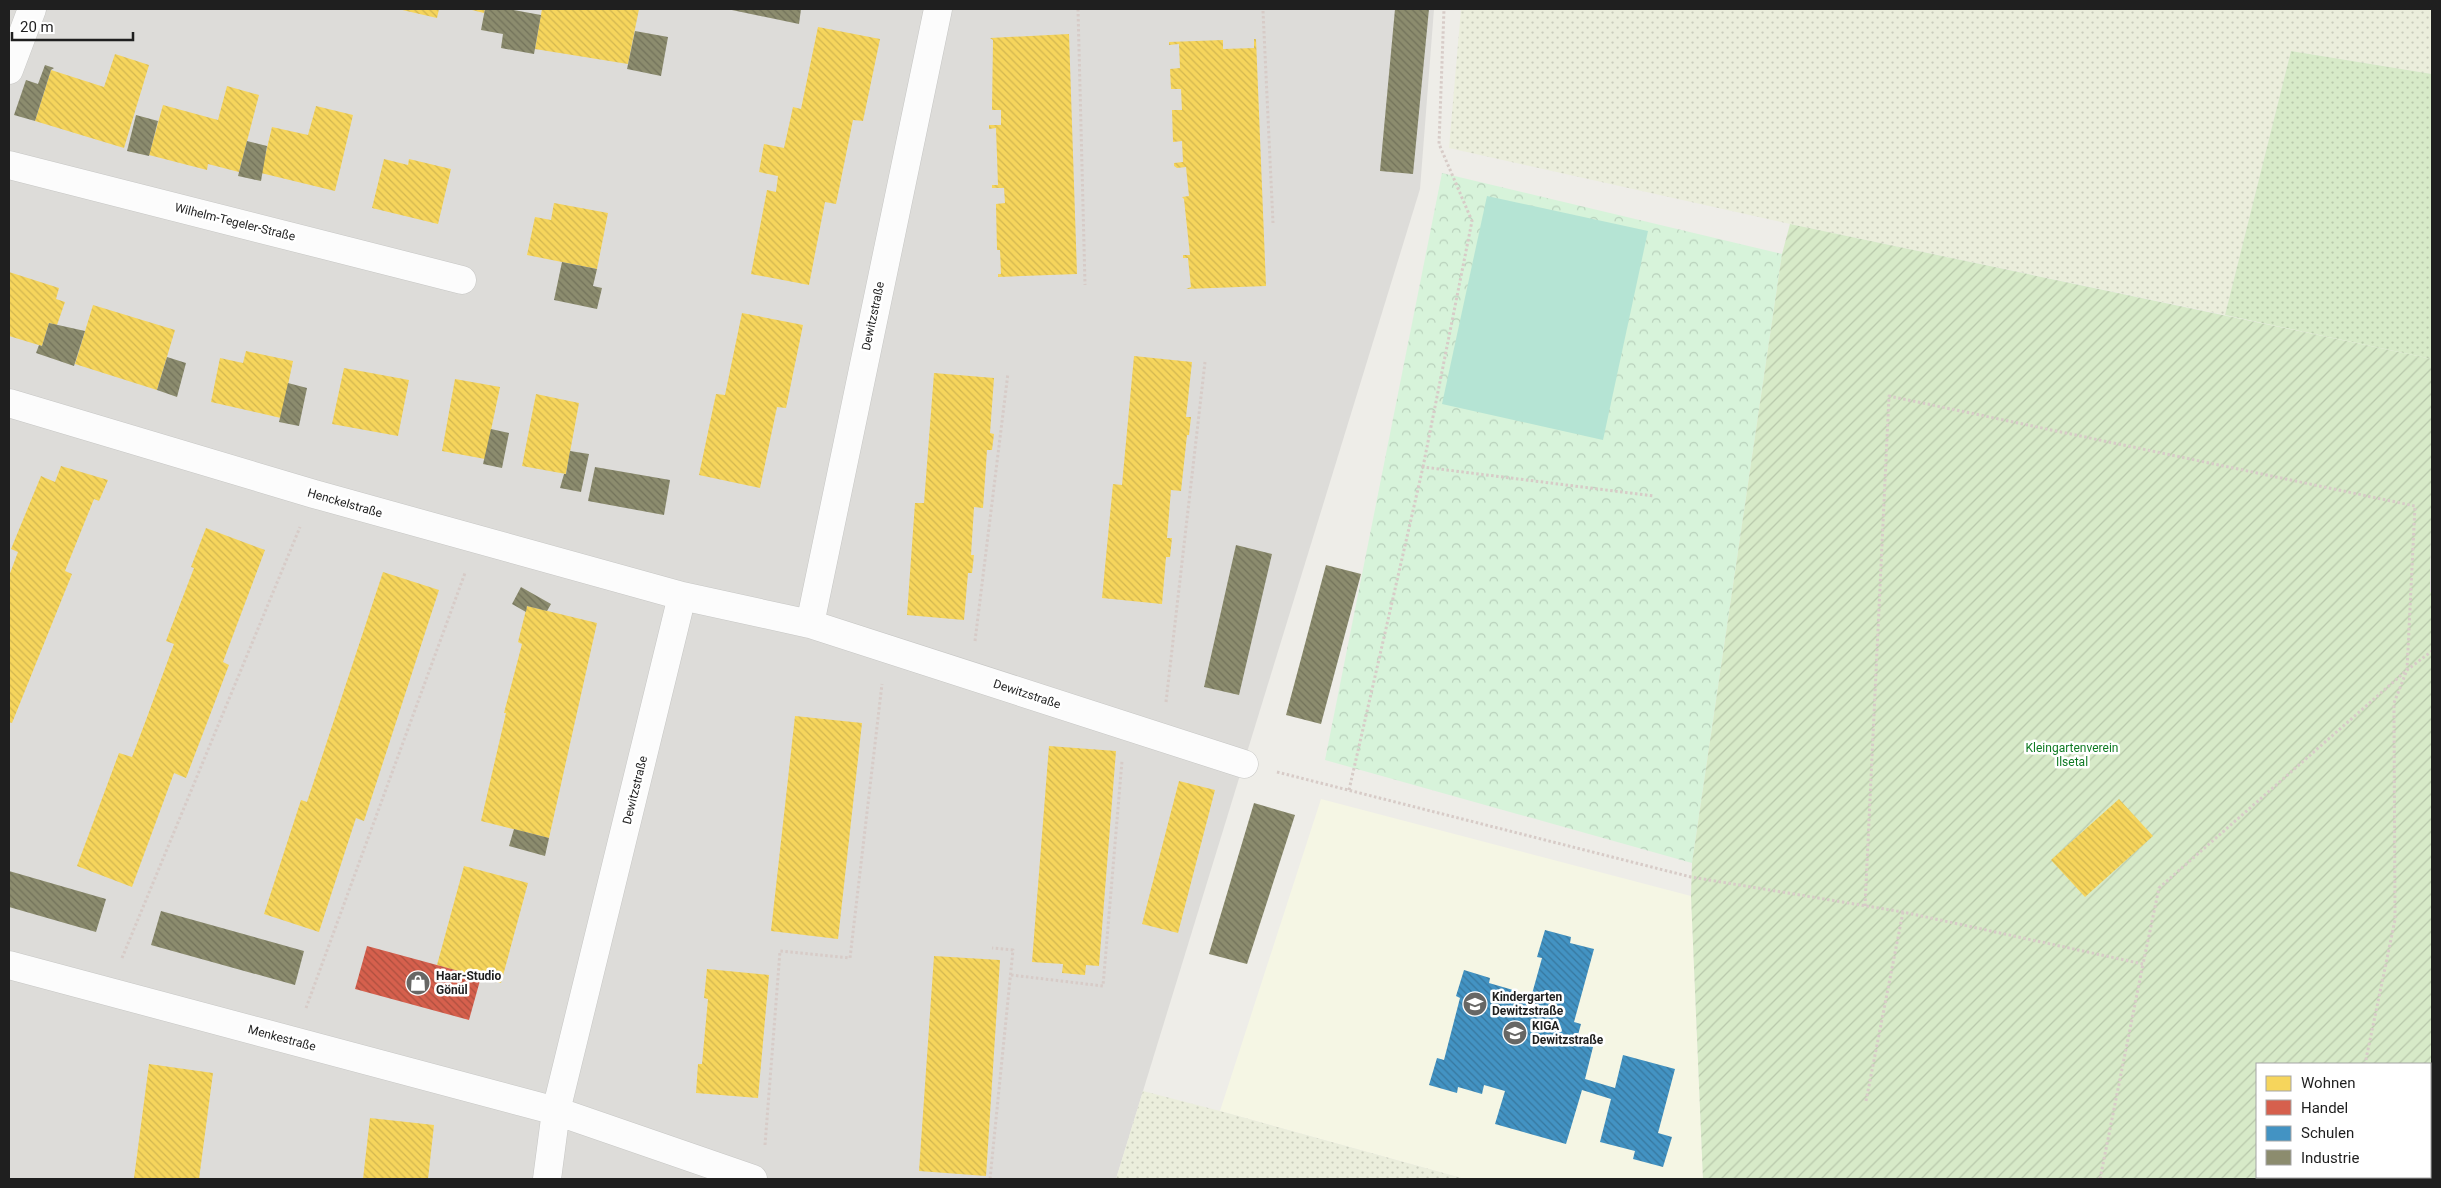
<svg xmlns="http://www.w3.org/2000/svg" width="2441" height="1188" viewBox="0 0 2441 1188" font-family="Roboto,sans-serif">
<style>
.residential{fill:#dddcd9}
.education{fill:#f5f6e4}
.farmland{fill:url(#farmland-dots)}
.grass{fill:url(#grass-dots)}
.park{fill:url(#park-crowns)}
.garden{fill:url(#garden-furrows);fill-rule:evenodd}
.pitch{fill:#b5e4d4}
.parking{fill:#dcdcd9}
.homes{fill:url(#homes-back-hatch)}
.shops{fill:url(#shops-back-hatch)}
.schools{fill:url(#schools-back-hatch)}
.industry{fill:url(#industry-back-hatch)}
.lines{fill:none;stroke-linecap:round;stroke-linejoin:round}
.minor-casing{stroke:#c6c6c4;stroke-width:29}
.path{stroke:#d7cbc7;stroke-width:3;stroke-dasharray:2.5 2.5;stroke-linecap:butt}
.minor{stroke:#fcfcfc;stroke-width:28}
.labels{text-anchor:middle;stroke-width:5;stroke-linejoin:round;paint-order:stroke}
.street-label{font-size:12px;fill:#1f1f1f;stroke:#fff}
.park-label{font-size:12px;fill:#107b24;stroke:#fff}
.poi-label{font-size:12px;font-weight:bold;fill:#1f1f1f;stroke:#fff;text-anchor:start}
</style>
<defs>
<pattern id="farmland-dots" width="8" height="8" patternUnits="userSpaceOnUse" patternTransform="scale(1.25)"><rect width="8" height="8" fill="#ebeedc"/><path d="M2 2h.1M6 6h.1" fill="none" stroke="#c9ccbc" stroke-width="1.8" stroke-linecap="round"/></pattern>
<pattern id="grass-dots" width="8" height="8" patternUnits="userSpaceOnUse" patternTransform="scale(1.25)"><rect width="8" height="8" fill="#d7eac8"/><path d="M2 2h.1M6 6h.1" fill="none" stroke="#b8c8ab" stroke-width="1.8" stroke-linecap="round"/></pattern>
<pattern id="park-crowns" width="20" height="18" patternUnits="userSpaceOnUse" patternTransform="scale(1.25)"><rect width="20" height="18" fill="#d7f3da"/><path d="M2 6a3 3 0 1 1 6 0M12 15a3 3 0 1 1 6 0" fill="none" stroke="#b8d0bb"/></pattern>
<pattern id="garden-furrows" width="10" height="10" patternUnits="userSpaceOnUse" patternTransform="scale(1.25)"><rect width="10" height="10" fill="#d7eac8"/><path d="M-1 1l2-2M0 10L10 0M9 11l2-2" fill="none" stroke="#b8c8ab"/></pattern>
<pattern id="homes-back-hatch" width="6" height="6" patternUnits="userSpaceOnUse" patternTransform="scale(1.25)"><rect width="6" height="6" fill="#f6d55c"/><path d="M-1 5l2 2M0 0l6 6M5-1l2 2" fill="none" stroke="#d2b650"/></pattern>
<pattern id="shops-back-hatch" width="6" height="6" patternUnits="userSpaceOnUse" patternTransform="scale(1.25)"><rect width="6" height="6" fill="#d6604d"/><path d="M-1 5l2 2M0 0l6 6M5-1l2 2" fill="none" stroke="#ad4f3f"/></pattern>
<pattern id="schools-back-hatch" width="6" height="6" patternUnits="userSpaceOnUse" patternTransform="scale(1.25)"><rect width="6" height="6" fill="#4393c3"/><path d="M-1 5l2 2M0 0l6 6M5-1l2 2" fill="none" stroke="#37779e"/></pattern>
<pattern id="industry-back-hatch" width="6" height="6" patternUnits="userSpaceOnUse" patternTransform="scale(1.25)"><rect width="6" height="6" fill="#8c8c6e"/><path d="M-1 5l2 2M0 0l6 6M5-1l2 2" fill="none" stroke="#72725a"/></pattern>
</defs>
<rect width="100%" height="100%" fill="#eeede8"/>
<path class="residential" d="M9,9H1434L1420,189L1116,1179H9Z"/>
<path class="education" d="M1321,799L1691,896L1703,1179H1465L1220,1111Z"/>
<path class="farmland" d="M1461,9H2432V74L2291,51L2225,315L1790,224L1449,148Z
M1143,1091L1220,1111L1465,1179H1116Z"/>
<path class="grass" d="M2291,51L2432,74V359L2225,315Z"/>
<path class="park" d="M1442,173L1782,254L1692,863L1325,760Z"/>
<path class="garden" d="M1790,224L2432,359V515L2430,592H2432V1179H1703L1691,896L1692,863L1782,254ZM2257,1064H2430V1177H2257Z"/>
<path class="pitch" d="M1487,196L1648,231L1603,440L1442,404Z"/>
<path class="parking" d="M2431,514L2432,592H2430Z"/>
<path class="homes" d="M398,9H439L437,18Z
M468,9H485L484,13Z
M542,9H639L628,64L535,49Z
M818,27L880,39L863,121L853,120L836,204L825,202L809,285L751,274L767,190L776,192L778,176L759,172L764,144L784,148L793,107L801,109Z
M1069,34L1077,274L998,277V274H1001L1000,250H997L996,204L1005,203L1004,188H992V185H998L996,128L989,129V125H1001V110H992L993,40L990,38Z
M1254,39H1256L1266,286L1186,289L1191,287L1188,258H1183V255H1190L1184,199L1182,197L1189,196L1186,167L1177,168L1174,166V163L1183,162L1182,141L1173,142L1172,110H1182L1181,89H1171L1170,69L1180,68L1179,44L1169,45V42L1223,40V49L1254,48Z
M115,54L149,65L124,148L35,121L51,70L104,87Z
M227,86L259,95L239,172L208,164L207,170L149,155L163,105L218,120Z
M316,106L353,115L335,191L261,173L272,127L308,135Z
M384,159L408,165L409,159L451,169L438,224L372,208Z
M554,203L608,213L597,269L527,255L535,217L551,220Z
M9,272L59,288L56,299L65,302L57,325L49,323L42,346L9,336Z
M93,305L175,330L157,390L75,364Z
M742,313L803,325L786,408L777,407L760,488L699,475L716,394L725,395Z
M246,351L293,361L281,418L211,402L220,358L243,363Z
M1134,356L1192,362L1186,417H1191L1189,435H1187L1181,491L1171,490L1167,538H1172L1170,557H1166L1162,604L1102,598L1113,484L1122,485Z
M344,368L409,380L398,436L332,424Z
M934,373L994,378L990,433L994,434L992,450H987L983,508L974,507L971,555H974L972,573H968L964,620L907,615L915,503H924Z
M455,379L500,387L485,459L442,451Z
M536,394L579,403L566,474L522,466Z
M61,466L108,480L99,501L94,499L65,571L72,574L12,723L9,722V576L18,552L11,549L41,476L55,482Z
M206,528L265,550L223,662L229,665L186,778L174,773L132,887L77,866L119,753L132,757L146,720L174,644L166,641L194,568L191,567Z
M383,572L439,590L364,821L356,818L319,932L264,914L301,800L307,802Z
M527,606L597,623L549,838L481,821L506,713H504L522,644L518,642Z
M795,716L862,723L838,939L771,931Z
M1049,746L1116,751L1099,966L1086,965L1085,975L1062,973L1063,964L1032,962Z
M1179,781L1215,790L1178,933L1142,924Z
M2119,799L2153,836L2085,897L2051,860Z
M464,866L528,883L501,983L437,965Z
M934,956L1000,960L986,1176L919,1171Z
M707,969L769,975L758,1098L696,1093L698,1064H702L708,999L704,998Z
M149,1064L213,1073L199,1179L134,1178Z
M370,1118L434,1125L428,1179H363Z"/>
<path class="shops" d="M367,946L481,977L469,1020L355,989Z"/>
<path class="schools" d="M1545,930L1571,937L1570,943L1594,949L1574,1022L1581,1024L1576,1042L1593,1047L1585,1079L1615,1088L1623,1055L1675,1069L1658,1133L1672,1137L1663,1167L1633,1159L1635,1151L1600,1142L1611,1099L1582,1090L1566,1144L1495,1124L1505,1091L1484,1085L1482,1094L1458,1087L1457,1093L1429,1085L1437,1058L1444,1060L1460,998L1456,996L1464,970L1490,978L1489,983L1513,990L1511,996L1530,1001L1542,958L1537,957Z"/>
<path class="industry" d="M485,9H508L541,15L534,54L501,48L503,34L481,30Z
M727,9H801L799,24Z
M1395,9H1429L1413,174L1380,171Z
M635,31L668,37L661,76L627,69Z
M45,65L54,68L51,70L35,121L14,115L26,80L38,84Z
M136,115L158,121L149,156L127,151Z
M247,141L267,146L261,181L238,176Z
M562,262L597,269L593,286L602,288L597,309L554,300Z
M49,323L85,331L74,366L36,353L39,345L42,346Z
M167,357L186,363L177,397L157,390Z
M288,383L307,388L299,426L279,422Z
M491,429L509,433L502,468L483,464Z
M570,451L589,454L581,492L560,488L564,474H566Z
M595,467L670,480L664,515L588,501Z
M1236,545L1272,554L1239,695L1204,687Z
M1326,565L1361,574L1321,724L1286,715Z
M521,587L551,604L547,611L527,606L526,612L512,604Z
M1254,803L1295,815L1247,964L1209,954Z
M514,829L549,838L545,856L509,846Z
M9,871L106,899L96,932L9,907Z
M161,911L304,951L295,985L151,945Z"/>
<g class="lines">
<defs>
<path id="minor" d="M9,70L32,9
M9,165L462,280
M9,403L314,494L682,596
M810,624L1244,764
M9,965L556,1111L753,1179
M547,1179L556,1111L682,596L810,624L938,9"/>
</defs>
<use href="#minor" class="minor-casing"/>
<path class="path" d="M1078,9L1085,285
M1263,11L1273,223
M1423,467L1472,221L1439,144L1444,9
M975,641L1008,373
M1166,702L1205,362
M1277,772L1691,877L1903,912L2143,964L2159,888L2407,670L2432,651
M1349,790L1423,467L1654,496
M1865,906L1889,396L2415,506L2407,670L2394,703L2395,920L2365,1064
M122,958L300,527
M1011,975L1103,986L1122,761
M306,1008L465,573
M1866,1101L1903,912
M765,1145L780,951L850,958L882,684
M990,1179L1013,950L992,948
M2100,1179L2143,964
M2340,1179L2341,1177"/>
<use href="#minor" class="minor"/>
</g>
<defs>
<symbol id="shop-disc" viewBox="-11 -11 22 22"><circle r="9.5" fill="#676765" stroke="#fff"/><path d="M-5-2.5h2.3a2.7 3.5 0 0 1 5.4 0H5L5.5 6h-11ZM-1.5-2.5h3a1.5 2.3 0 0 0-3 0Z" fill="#fff"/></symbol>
<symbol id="school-disc" viewBox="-11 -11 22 22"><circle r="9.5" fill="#676765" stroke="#fff"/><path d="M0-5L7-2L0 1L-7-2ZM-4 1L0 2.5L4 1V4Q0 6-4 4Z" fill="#fff"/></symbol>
</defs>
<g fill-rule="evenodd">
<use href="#shop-disc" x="404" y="969" width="28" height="28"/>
<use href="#school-disc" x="1461" y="990" width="28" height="28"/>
<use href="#school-disc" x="1501" y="1019" width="28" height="28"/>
</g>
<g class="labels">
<g class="street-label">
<text transform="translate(235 222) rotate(14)" y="4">Wilhelm-Tegeler-Straße</text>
<text transform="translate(873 316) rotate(-78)" y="4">Dewitzstraße</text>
<text transform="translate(345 503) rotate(16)" y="4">Henckelstraße</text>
<text transform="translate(1027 694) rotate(18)" y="4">Dewitzstraße</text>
<text transform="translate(635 790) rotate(-76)" y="4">Dewitzstraße</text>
<text transform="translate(282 1038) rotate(15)" y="4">Menkestraße</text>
</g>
<g class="park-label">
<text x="2072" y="752">Kleingartenverein<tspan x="2072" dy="14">Ilsetal</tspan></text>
</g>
<g class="poi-label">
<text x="436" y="980">Haar-Studio<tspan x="436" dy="14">Gönül</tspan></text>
<text x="1492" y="1001">Kindergarten<tspan x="1492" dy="14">Dewitzstraße</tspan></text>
<text x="1532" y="1030">KIGA<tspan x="1532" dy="14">Dewitzstraße</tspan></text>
</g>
</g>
<rect width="2441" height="1188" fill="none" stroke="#1f1f1f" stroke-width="20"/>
<rect x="2256" y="1063" width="175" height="115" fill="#ffffff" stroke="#a5a5a5"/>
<rect x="2266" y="1076" width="25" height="15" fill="#f6d55c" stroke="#a5a5a5"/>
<text x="2301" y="1088" font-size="15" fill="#1f1f1f">Wohnen</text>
<rect x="2266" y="1100" width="25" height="15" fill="#d6604d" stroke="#a5a5a5"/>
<text x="2301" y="1113" font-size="15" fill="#1f1f1f">Handel</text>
<rect x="2266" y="1126" width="25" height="15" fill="#4393c3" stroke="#a5a5a5"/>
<text x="2301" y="1138" font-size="15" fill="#1f1f1f">Schulen</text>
<rect x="2266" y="1150" width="25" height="15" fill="#8c8c6e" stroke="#a5a5a5"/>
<text x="2301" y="1163" font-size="15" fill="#1f1f1f">Industrie</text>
<path d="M12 32v8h121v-8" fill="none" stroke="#1f1f1f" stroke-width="2.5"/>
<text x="20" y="32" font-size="15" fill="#1f1f1f" stroke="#ffffff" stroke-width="4" paint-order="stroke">20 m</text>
</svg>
